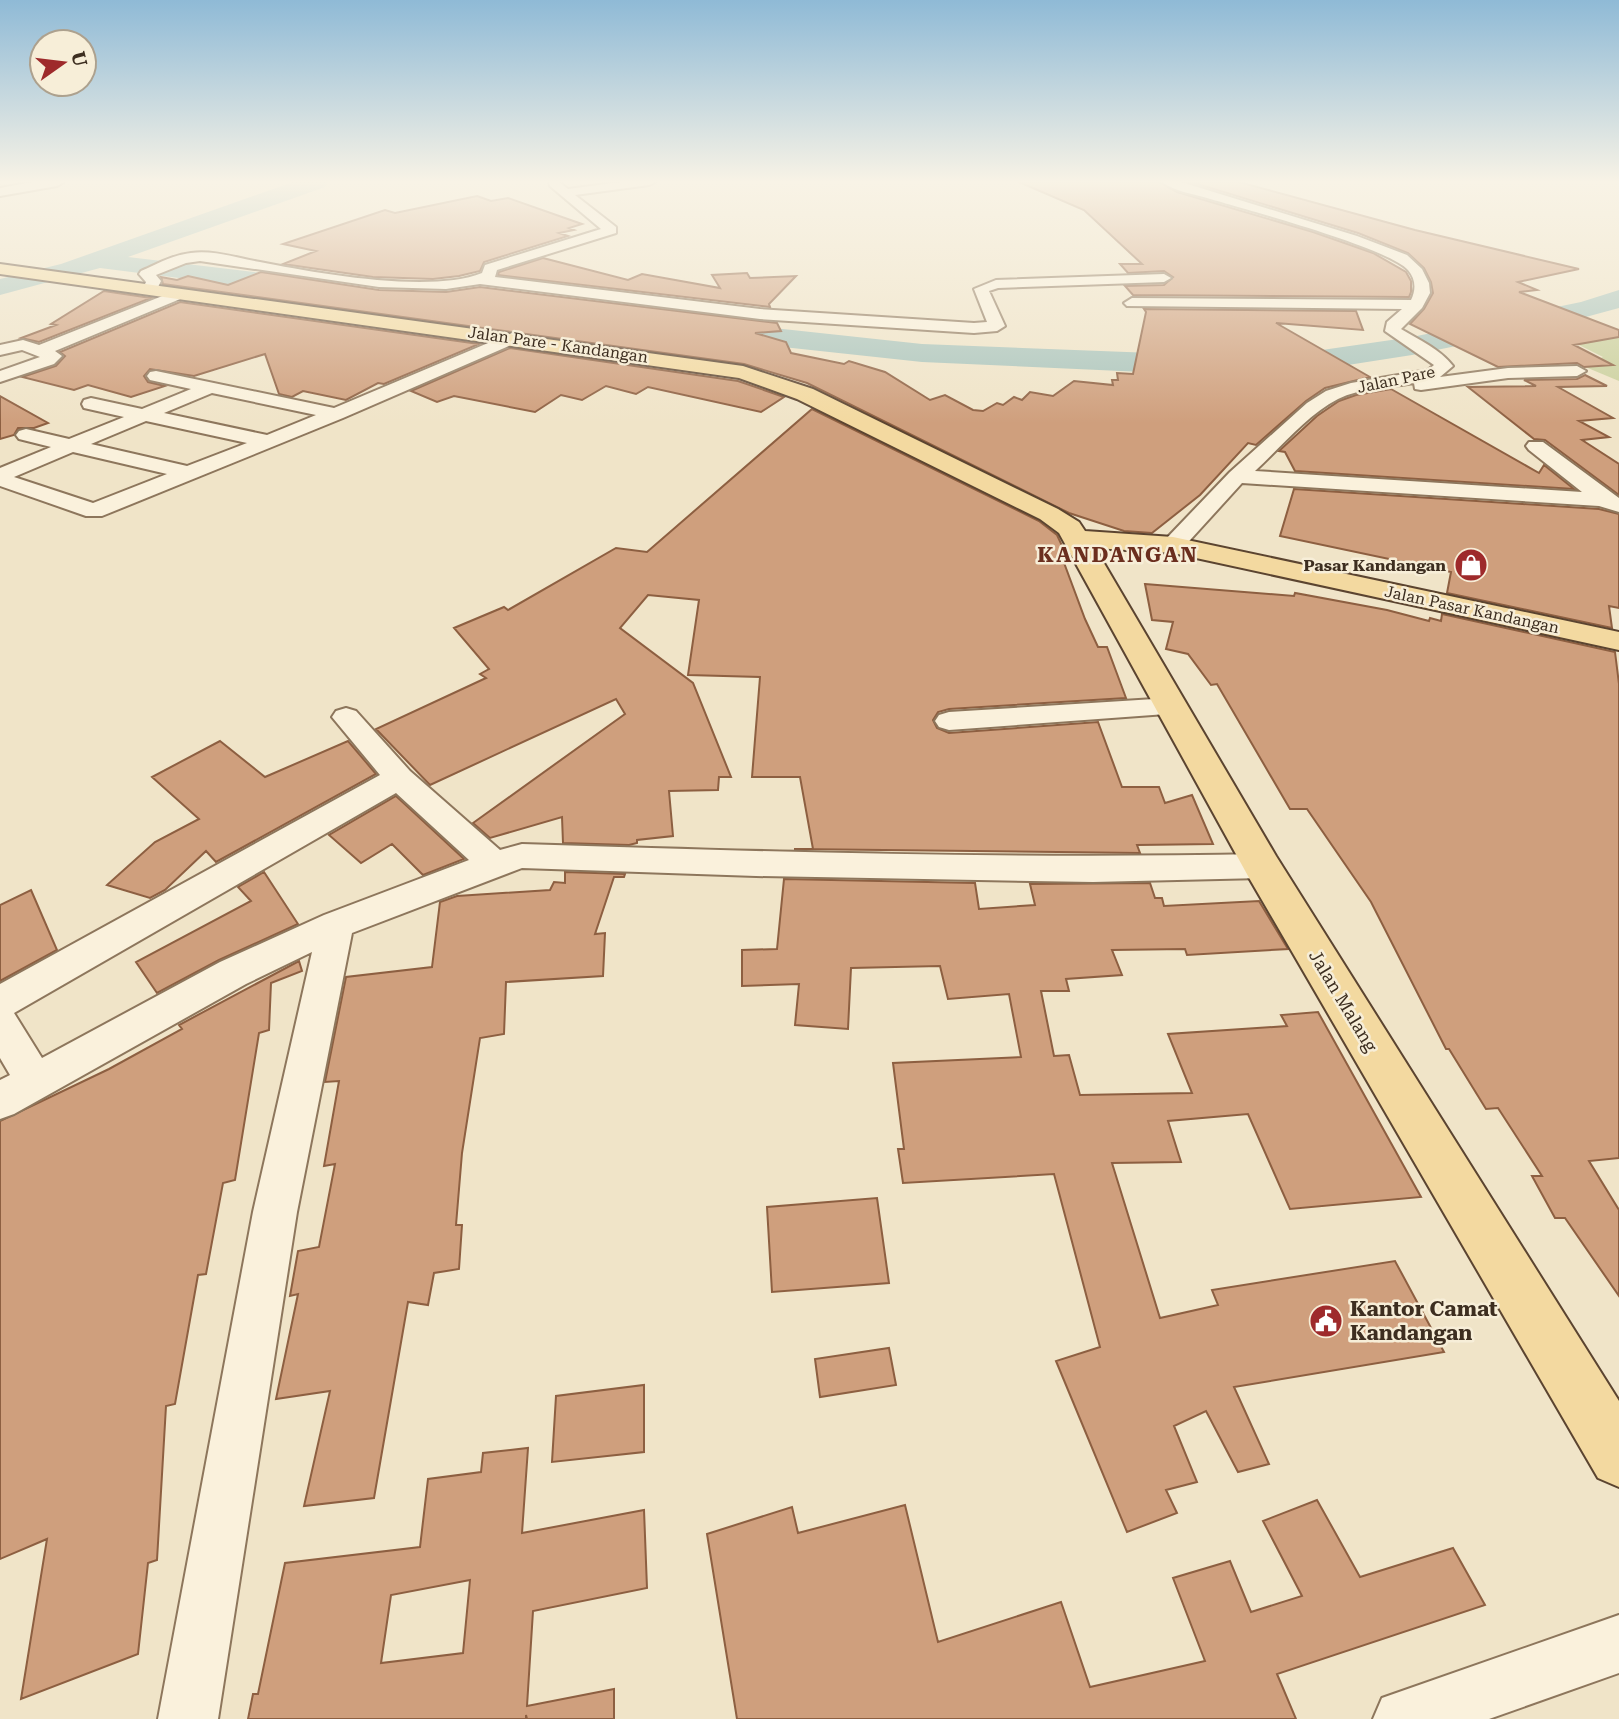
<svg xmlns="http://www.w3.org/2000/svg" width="1619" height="1719" viewBox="0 0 1619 1719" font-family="'Roboto Serif',serif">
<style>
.green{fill:#c9cf9b}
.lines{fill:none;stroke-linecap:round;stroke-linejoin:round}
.river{fill:#a9c4bc;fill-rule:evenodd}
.building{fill:#cf9f7d;stroke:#8d5f41;stroke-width:2;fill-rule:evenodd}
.minor-casing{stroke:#8d765c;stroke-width:4}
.tertiary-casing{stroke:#8d765c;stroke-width:4}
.primary-casing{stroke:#5b4430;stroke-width:4}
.minor{fill:#faf1dc;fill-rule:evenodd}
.tertiary{fill:#faf1dc;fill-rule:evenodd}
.primary{fill:#f3d9a0;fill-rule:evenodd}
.labels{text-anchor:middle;stroke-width:5;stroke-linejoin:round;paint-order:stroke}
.far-street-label{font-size:16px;fill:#3d2e20;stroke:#f7eed8}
.far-poi-label{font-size:16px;font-weight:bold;fill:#3d2e20;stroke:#f7eed8;text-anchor:end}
.street-label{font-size:18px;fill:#3d2e20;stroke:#f7eed8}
.far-district-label{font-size:21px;font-weight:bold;letter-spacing:2px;fill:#6b2e1e;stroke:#f7eed8}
.near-poi-label{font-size:21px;font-weight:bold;fill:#3d2e20;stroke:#f7eed8;text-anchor:start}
</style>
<rect width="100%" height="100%" fill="#f0e4c8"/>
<path class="green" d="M1619,332V381L1583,366L1603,357L1573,342Z"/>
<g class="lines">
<path class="river" d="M293,182H327L325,187L128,257L329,281L339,283L343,289L339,295L329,297L100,268L0,295V279L61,264Z
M1619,290V308L1545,328L1412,355L1322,369L1231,376L922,362L680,336L669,333L665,327L669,321L680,318L922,344L1231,356L1322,350L1412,337L1581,302Z"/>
</g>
<path class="building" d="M1019,182H1159L1177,192L1313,232L1373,253L1406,272L1411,281V292L1409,297L1133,295L1125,286L1164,285L1173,277L1164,271L1128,273L1120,264H1142L1084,210Z
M1191,182H1239L1415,230L1579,269L1518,282L1537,290L1519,292L1619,330V337L1574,345L1613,365L1584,367L1577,363L1498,367L1410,324L1424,309L1433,293L1431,282L1424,268L1408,253L1358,233Z
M477,196L491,201L508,198L582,224L569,228L574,230L559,233L568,236L484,262L480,271L459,276L433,279L373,277L283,264L316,251L283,244L385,210L395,213Z
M543,258L628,280L642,274L720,288L712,275L747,273L750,278L796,276L769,304L770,307L498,275L499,272Z
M261,272L379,290L446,292L480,287L777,323L781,331L755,333L786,342L791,353L844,364L849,361L885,372L930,400L945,395L973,410L983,411L997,403L1003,405L1014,397L1022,400L1030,392L1053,396L1074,381L1113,385L1112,380H1118L1117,373L1133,374L1146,312L1144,309L1356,311L1363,330L1276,323L1370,377L1325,388L1306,401L1256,445L1248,443L1200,495L1152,533L1124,531L1069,513L807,383L744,364L163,284L161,277L177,280L188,276L228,285Z
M104,291L151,298L39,342L21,338L56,325L51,324Z
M180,302L479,344L384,384L378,383L346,400L303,391L292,397L279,394L265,354L194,376L150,369L144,376L148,382L165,386L131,397L88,385L74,390L22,377L56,366L65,356L60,352Z
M510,348L738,381L784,397L761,412L648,387L636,394L606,386L582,400L561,395L535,412L454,396L437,402L411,391Z
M1585,375L1607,386L1558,387L1613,418L1579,421L1609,437L1582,440L1619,464V495L1545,440L1534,439L1468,387L1536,386L1524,380L1577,379Z
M1391,389L1539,473L1544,465L1574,489L1295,471L1285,452L1279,451L1317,416L1339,401L1356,395Z
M0,396L48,423L34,428H18L14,435L0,439Z
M812,409L1039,521L1057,535L1065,552H1060L1085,619L1098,647H1107L1126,698L949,709L938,712L933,720L937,728L949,733L1098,722L1122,787H1159L1165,803L1192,795L1213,844L1137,845L1140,853L794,849H813L800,777H752L760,677L688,675L699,600L648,595L620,628L693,683L731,777H719L718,790L669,791L673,836L637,840V843L629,845L563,843L562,817L490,838L473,823L625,714L616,699L430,785L376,729L486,678L480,674L489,669L454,628L504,607L508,610L616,548L647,552Z
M1294,489L1599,509L1619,514V608L1609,606L1612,628L1447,593L1451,572L1280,536Z
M1145,584L1294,596L1295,593L1387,610L1429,621L1430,618L1441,621L1442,614L1615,652L1619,684V1158L1589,1161L1619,1210V1296L1565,1218H1555L1532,1176H1542L1498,1108L1486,1109L1449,1049H1446L1371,902L1307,809H1290L1217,684L1211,685L1188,654L1166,649L1173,622L1152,620Z
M220,741L265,777L348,741L376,774L216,862L206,851L165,890L150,898L107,885L155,842L199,819L152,777Z
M396,796L464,859L423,875L392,844L361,863L329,835Z
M264,872L298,924L219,960L157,993L136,962L251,901L238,887Z
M565,872L625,874L624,877H614L595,934L605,933L603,976L506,982L504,1034L480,1038L462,1153L456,1225H462L459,1269L434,1273L428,1305L408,1302L374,1498L304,1506L330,1391L276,1399L298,1294L290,1296L298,1251L319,1247L335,1164L324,1166L339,1081L325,1082L346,977L432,967L440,902L457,896L550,890L554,882L565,883Z
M784,879L975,883L979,909L1035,905L1030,884L1150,883L1155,898H1162L1164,906L1259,901L1288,949L1187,955L1185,949L1112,950L1122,975L1066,979L1069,991H1041L1054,1056L1069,1055L1080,1095L1192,1093L1168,1034L1287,1026L1281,1015L1318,1012L1421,1197L1290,1209L1248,1114L1168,1121L1181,1162L1112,1163L1160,1318L1218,1305L1212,1290L1395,1261L1444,1352L1234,1387L1269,1464L1238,1472L1206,1411L1174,1426L1197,1482L1166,1490L1177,1513L1127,1532L1056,1361L1100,1347L1054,1174L903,1183L898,1149H904L893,1063L1021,1057L1009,994L948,999L940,966L851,968L848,1029L795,1025L799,984L742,986V950L777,949Z
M31,890L57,950L0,981V905Z
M299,961L302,971L271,983L269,1030L259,1033L235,1180L223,1183L206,1274L198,1275L175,1404L166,1406L157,1560L148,1563L138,1654L21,1699L47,1539L0,1559V1121L109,1069L182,1029L179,1025Z
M877,1198L889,1283L772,1292L767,1207Z
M889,1348L896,1385L820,1397L815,1359Z
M644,1385V1452L552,1462L556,1396Z
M528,1448L522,1533L644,1510L647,1588L533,1611L527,1706L614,1689V1719H527L526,1715V1719H248L253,1694H258L285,1563L420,1547L428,1479L481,1472L483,1453ZM470,1580L463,1653L381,1663L391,1595Z
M1317,1500L1360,1577L1453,1548L1485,1605L1277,1674L1296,1719H737L707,1534L792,1507L798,1533L905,1505L938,1642L1061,1602L1090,1687L1205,1661L1173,1578L1230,1561L1251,1612L1302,1596L1263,1521Z"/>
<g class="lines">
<defs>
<path id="minor" d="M549,182H559L568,189L621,182H655L649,185L575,195L616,227V233L497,270L495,277L760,309L974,323L987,322L974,289L996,280L1164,274L1171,278L1164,282L998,288L989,291L1005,326L997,331L974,333L760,319L480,284L446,289L379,287L200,261L186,263L156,275L161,281L155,293L150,295L142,290L146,282L139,274L141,271C157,264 173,255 191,253C214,250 237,258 260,262C316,273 430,294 482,273L485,265L601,229L550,186Z
M1162,182H1181L1357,236L1407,255L1422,269L1429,283L1430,293L1422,308L1401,329C1419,340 1440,349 1453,366L1440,377L1508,368L1577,366L1586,371L1577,376L1508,378L1421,390L1415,389L1414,383C1390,387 1360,388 1338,399C1307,415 1281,447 1255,471L1582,492L1529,450L1526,446L1529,442H1543L1619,498V512L1599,506L1242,483L1181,550H1165L1161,545L1165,540L1230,472L1307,403L1326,391L1351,383L1428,370L1434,365L1385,331L1387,322L1402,309L1127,306L1124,303L1132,298L1411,300C1416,290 1416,279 1408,270C1389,248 1244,209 1207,198C1193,194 1174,191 1162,182Z
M180,289L188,294L185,297L55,351L62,356L54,364L0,382V371L40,357L22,350L0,355V345L23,340L39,345Z
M512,333L520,338L518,342L343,418L102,516H86L0,486V468L51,447L19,439L16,435L19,431L26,429L69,439L124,417L84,408L82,404L84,400L91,398L142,409L191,389L150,380L147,376L150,372L156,371L334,408ZM212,393L316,415L267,435L164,413ZM146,421L247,443L187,466L91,444ZM73,452L167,474L93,503L14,477Z
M1170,698L1180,701L1184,707L1180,713L949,730L939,727L935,721L939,715L949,712Z
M346,708L356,711L410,771L500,850L522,844C769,852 1015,859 1262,854L1274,857L1279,866L1274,875L1262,878L1093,882L756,876L522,868L352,933L297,1212L218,1719H158L253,1212L312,952L246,984L14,1114L0,1119V1080L10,1075L0,1058V984L380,775L332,717L336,711ZM396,793L469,860L324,915L220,962L42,1058L14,1013Z
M1619,1615V1673L1489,1719H1373L1382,1698Z"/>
<path id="tertiary" d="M33,182H64L57,186L0,196V188Z"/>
<path id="primary" d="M0,264L743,366L813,389L1058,509L1079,522L1085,531L1173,537L1619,632V650L1173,553L1095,548L1276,856L1619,1401V1487L1598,1478L1248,876L1059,533L1040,519L797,399L739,378L0,274Z"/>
</defs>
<use href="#minor" class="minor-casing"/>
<use href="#tertiary" class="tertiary-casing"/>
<use href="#primary" class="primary-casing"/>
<use href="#minor" class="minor"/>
<use href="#tertiary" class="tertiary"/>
<use href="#primary" class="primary"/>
</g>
<linearGradient id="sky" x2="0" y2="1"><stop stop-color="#8fbad6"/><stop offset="0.43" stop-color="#f8f3e6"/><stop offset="1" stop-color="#f8f3e6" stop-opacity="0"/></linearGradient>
<rect width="1619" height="423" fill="url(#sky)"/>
<defs>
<symbol id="shop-disc" viewBox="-11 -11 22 22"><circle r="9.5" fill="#9e2a2b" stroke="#f7eed8"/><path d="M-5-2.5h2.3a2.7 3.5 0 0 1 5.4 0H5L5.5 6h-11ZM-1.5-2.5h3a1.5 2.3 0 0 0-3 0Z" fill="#fff"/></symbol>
<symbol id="civic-disc" viewBox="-11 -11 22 22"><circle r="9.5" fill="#9e2a2b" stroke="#f7eed8"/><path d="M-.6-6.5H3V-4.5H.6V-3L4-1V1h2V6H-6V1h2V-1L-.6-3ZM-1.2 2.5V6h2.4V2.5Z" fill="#fff"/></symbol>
</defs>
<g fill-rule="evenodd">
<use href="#shop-disc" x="1452" y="546" width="38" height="38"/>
<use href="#civic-disc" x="1307" y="1302" width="38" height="38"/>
</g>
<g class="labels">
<g class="far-street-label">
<text transform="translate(558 344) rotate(8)" y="6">Jalan Pare - Kandangan</text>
<text transform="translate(1396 379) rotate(-12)" y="6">Jalan Pare</text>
<text transform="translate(1472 609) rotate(12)" y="6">Jalan Pasar Kandangan</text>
</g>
<g class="far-poi-label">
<text x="1446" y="571">Pasar Kandangan</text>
</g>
<g class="street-label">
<text transform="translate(1343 1001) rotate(59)" y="6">Jalan Malang</text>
</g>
<g class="far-district-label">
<text x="1118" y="562">KANDANGAN</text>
</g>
<g class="near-poi-label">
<text x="1350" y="1316">Kantor Camat<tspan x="1350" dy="24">Kandangan</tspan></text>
</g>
</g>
<g transform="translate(63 63) rotate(76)"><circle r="33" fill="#f7eed8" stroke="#ada18e" stroke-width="2"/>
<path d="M0-5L12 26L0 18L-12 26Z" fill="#9e2a2b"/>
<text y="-10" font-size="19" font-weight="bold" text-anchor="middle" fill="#3d2e20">U</text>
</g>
</svg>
